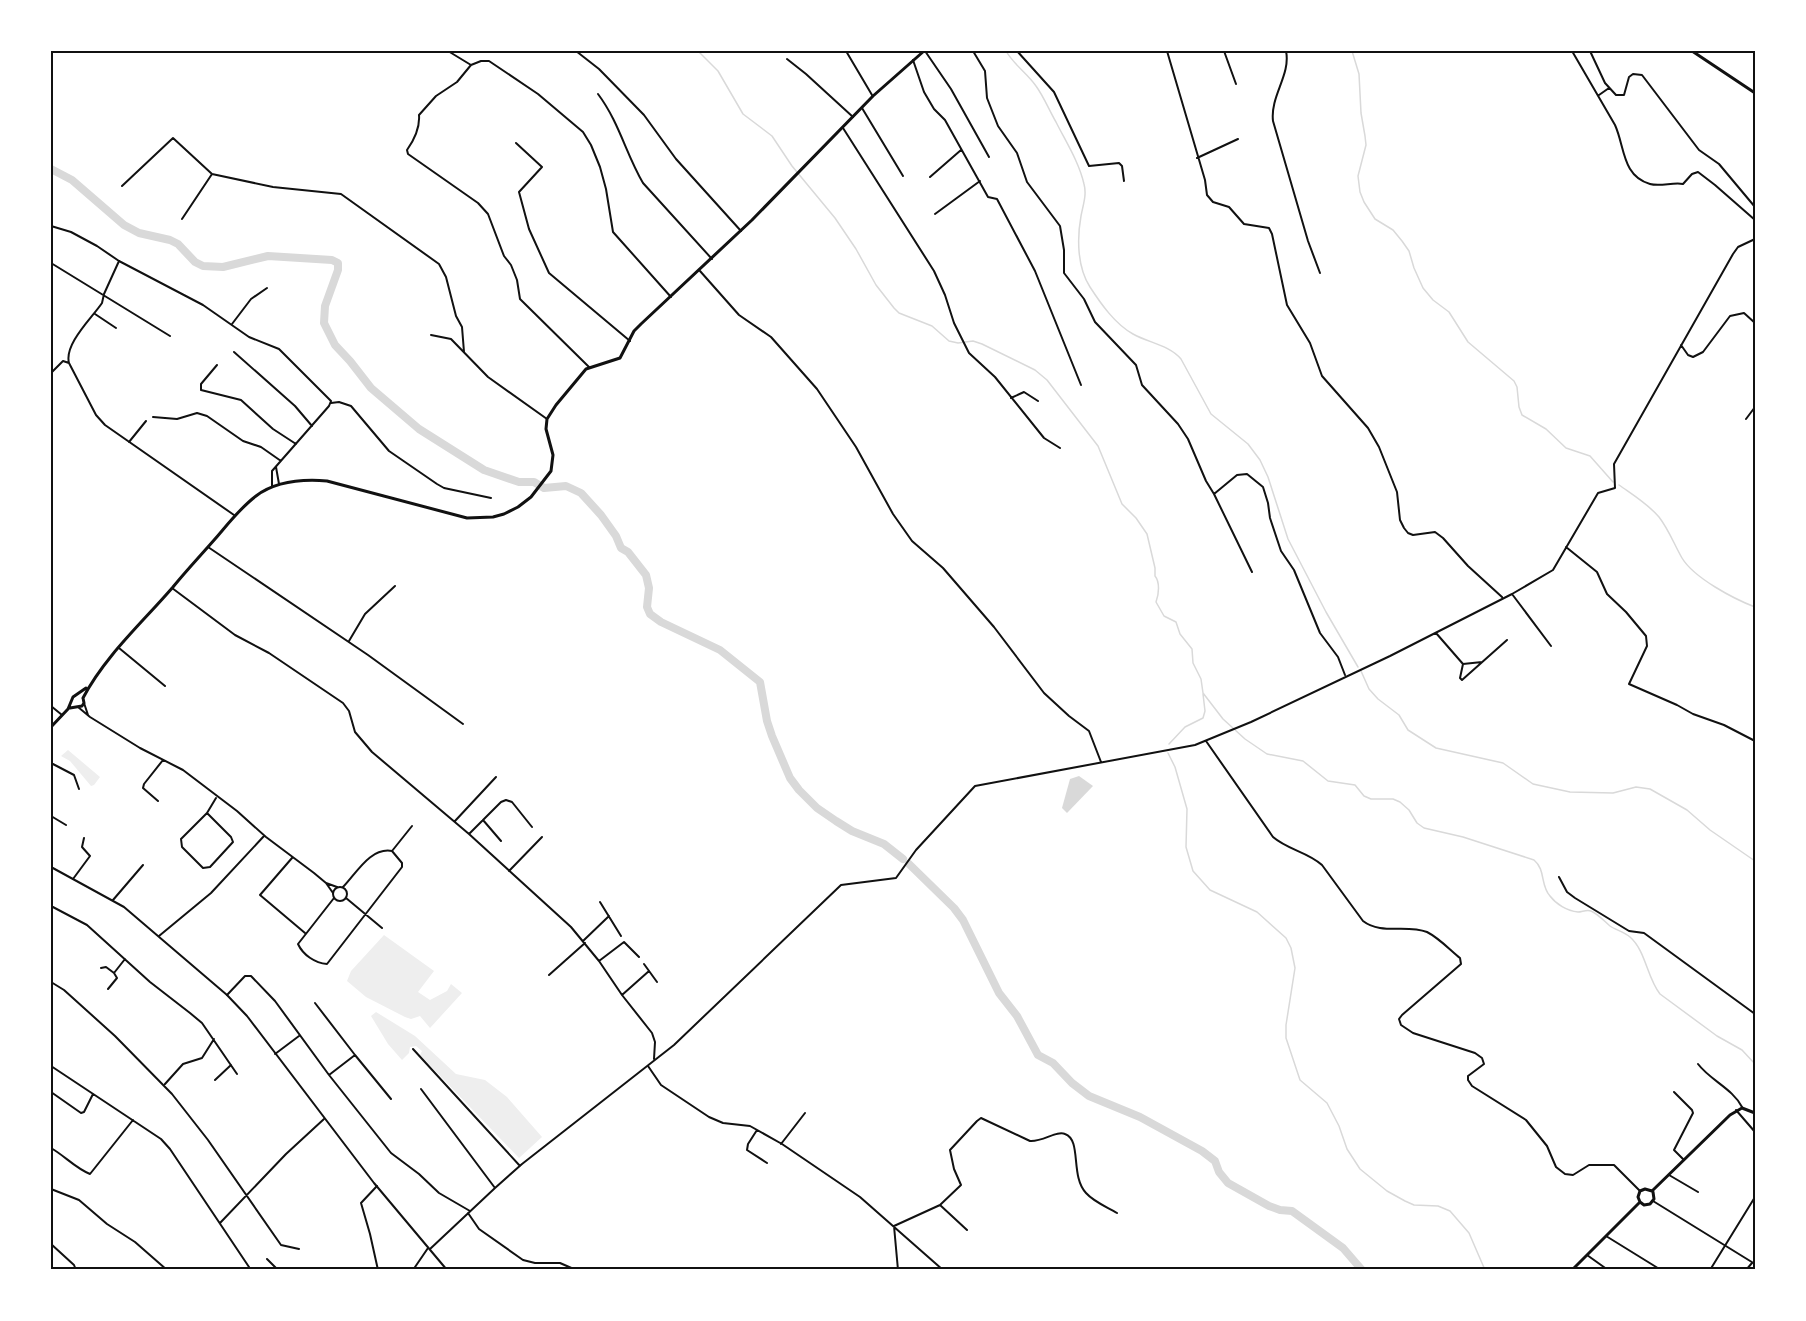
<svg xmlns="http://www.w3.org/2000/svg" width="1806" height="1321" viewBox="0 0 1806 1321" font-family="Arial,sans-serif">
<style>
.green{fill:#eee}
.water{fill:#d9d9d9}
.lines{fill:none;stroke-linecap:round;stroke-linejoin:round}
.stream{stroke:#d9d9d9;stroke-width:1.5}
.river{stroke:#d9d9d9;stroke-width:8}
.minor{stroke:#111;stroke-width:2}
.tertiary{stroke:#111;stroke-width:2}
.secondary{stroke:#111;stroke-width:3}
.neatline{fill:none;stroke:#111;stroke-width:2}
</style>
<rect width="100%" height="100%" fill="#fff"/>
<path class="green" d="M68,750L100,777L94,785L91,786L70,761L61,756Z
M384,935L434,971L418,992L430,1000L447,991L451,984L462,993L430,1028L420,1016L411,1019L405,1017L366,997L347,981L351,971Z
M376,1012L415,1036L456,1074L485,1080L507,1097L542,1137L519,1158L420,1055L422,1051L416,1046L410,1047L409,1053L402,1060L388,1044L371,1016Z"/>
<path class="water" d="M1079,776L1093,786L1067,813L1062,808L1070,779Z"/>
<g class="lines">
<path class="stream" d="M698,51L718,71L743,114L772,136L792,166L835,218L856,249L876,285L894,308L899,313L932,326L949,341L958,343L973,341L982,344L1035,370L1047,380L1098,446L1122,504L1136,518L1147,534L1155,568V576C1160,582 1159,594 1156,602L1164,616L1176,622L1180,634L1192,649L1193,663L1201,679L1203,693L1223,719L1245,739L1267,754L1303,761L1328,781L1355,785L1364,796L1371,799H1393L1400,802L1409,810L1417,823L1424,828L1463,837L1534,860C1546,870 1540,885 1550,896C1556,904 1567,911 1578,912C1582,912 1587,909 1591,911C1598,914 1604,921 1610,926C1616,930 1624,932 1630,937C1646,951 1647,978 1660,994L1717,1036L1742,1050L1755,1064
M1006,51C1014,65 1027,73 1036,86C1044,97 1049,110 1056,122C1066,142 1079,162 1084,184C1087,195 1083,205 1081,216C1077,238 1077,267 1090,287C1101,304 1115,324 1133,334C1149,343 1169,345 1181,359L1211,414L1248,444L1260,460L1268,477L1288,539L1326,612L1358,667
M1352,51L1359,74L1361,113L1365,136L1366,145L1358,176L1360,192L1364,202L1375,219L1393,230L1402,241L1409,251L1414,268L1423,288L1433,300L1449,312L1468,342L1514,381L1517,387L1519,407L1522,415L1546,429L1566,448L1590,456L1613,482
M1619,485C1633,495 1648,504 1659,517C1669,530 1674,544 1682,558C1694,578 1734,599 1755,607
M1361,671L1369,689L1378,699L1399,715L1408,730L1436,748L1503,763L1533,784L1570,792L1613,793L1636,787L1650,789L1687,810L1710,830L1755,861
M1169,744L1185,727L1203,718L1205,711L1203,694
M1168,753L1175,767L1187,809L1186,847L1193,871L1210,890L1257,912L1286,938L1291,948L1295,968L1286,1025V1038L1300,1080L1327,1103L1339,1126L1347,1149L1360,1169L1387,1191L1405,1201L1414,1205L1438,1206L1450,1211L1469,1233L1485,1270"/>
<path class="river" d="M51,169L72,180L124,225L139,233L170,240L178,244L195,262L203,266L223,267L268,256L332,260L338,263V270L325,306L324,323L335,345L350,361L371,388L419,429L484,470L519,482H534L544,488L566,486L581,493L601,515L616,536L621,548L628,552L646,575L649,588L647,607L650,614L661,622L720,650L760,682L767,721L772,736L790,778L799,790L817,808L836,821L852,831L884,844L903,859
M909,864L954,908L963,920L999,993L1017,1016L1038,1055L1053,1063L1072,1083L1089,1096L1140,1117L1202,1151L1215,1161L1219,1172L1228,1183L1269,1206L1280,1210L1292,1211L1343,1248L1362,1270"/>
<path class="minor" d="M448,51L471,65L481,61H489L538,94L583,132L591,145L600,167L606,189L613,232L671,297
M576,51L599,69L644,115L676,159L741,231
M846,51L872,95
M925,51L951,89L989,157
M973,51L985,71L987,98L998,126L1017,153L1027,182L1060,226L1064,250V273L1084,299L1095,322L1136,365L1142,385L1178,424L1188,439L1206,481L1214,494L1237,475L1247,474L1263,487L1268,503L1270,518L1281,551L1294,570L1320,633L1338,657L1345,675
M1017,51L1054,92L1089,166L1119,163L1122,166L1124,181
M1167,51L1205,180L1207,195L1213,202L1229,207L1244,224L1269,228L1272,234L1287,305L1310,343L1322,376L1368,428L1379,447L1397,492L1400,520L1404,528L1408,533L1413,535L1435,532L1443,538L1468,566L1502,597
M1224,51L1236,84
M1286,51C1291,75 1270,96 1273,121L1308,241L1320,273
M1572,51L1615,125C1625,147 1622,176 1650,184C1660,187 1673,182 1683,184L1692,174L1698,172L1715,185L1755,220
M1590,51L1605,83L1616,95H1624L1629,77L1633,74L1642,75L1699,150L1719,164L1755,207
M787,59L806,74L853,117
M913,60L924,92L934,109L945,120L988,197L997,199L1035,271L1081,385
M471,65L457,82L436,96L419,115C420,127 414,140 407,150L408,154L478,203L488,214L504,256L511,265L517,280L520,299L589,367
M598,94C619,122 626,154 643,183L712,259
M1599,95L1609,88
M862,108L903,176
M843,128L934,271L945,295L954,323L969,353L995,377L1044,438L1060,448
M516,143L542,167L519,192L529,229L549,273L630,341
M1197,158L1238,139
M930,177L961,150
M122,186L173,138L212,174L273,187L341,194L439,264L446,277L456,316L462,327L464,352
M935,214L980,181
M182,219L212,174
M51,226L71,232L97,246L119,261L203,305L249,337L279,349L331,401L329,406L272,471V486
M119,261L104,294L102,303C92,318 64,344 69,363L96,415L105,425L234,515
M51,263L170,336
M700,271L739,315L771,337L817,389L856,447L893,514L912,541L943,568L994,627L1044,693L1069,716L1089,731L1101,762
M95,314L116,328
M232,324L251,299L267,288
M431,335L451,339L488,377L547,419
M1681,345L1688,355L1693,357L1703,352L1730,316L1744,313L1755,323
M234,352L295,406L312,426
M217,365L201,384V390L241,400L273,429L296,444
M51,373L63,361L69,363
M1011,398L1024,392L1038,401
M331,403L339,402L351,406L389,451L437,484L444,488L491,498
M153,417L177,419L197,413L207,416L243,441L261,447L281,461
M1746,419L1755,407
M129,442L146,421
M276,467L279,484
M1214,494L1252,572
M208,547L368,655L463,724
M1566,547L1597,572L1607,594L1626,612L1646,636L1647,646L1629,684L1677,705L1693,714L1724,725L1755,741
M172,588L235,635L269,653L343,703L349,711L355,732L372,752L469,834L571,927L599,961L622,995L652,1033L655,1042L654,1059
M1512,594L1551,646
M1436,633L1463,664L1482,662
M349,641L365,614L395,586
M119,648L165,686
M1462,680L1507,640
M1462,680L1460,678L1463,664
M84,703L88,715
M51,706L62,715
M78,707L90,717L140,748L183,770L237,811L266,837L314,873L326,883L333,893
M1206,741L1273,837C1288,850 1308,852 1322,865L1363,921C1381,935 1407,924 1427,932C1439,938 1450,950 1460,958L1461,964L1402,1015L1399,1019L1401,1025L1413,1033L1475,1053L1482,1058L1484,1064L1468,1076V1080L1472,1086L1526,1120L1547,1146L1556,1167L1565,1174L1573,1175L1589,1165H1614L1640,1191
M51,763L74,775L79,789
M158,801L143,788L144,784L163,760
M207,813L231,837L233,842L210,867L203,868L182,847L181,839L207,813L216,798
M51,816L66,825
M483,820L501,841
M455,821L496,777
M469,834L501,802L506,800L512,802L532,827
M392,851L412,826
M292,858L260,895L305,933
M509,871L542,837
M1559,877L1567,892L1575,898L1629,931L1644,933L1755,1014
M73,879L90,856L82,847L84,838
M326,883L337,887
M343,887C356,874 370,847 392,851
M333 894a7 7 0 1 1 14 0a7 7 0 1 1-14 0Z
M334,898L298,944C303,955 315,963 327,964L402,867V863L392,851
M346,898L382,928
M113,900L143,865
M600,902L621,936
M51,906L87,925L150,982L190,1013L202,1023L237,1074
M159,936L211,893L264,836
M583,941L609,916
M599,961L624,942L639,957
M644,964L657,982
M101,968L106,967L114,973L125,959
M549,975L585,943
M51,982L64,990L115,1036L172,1094L208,1140L281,1245L299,1249
M108,989L117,978L114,973
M227,995L245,976H251L275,1001L329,1075L391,1153L419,1174L439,1193L470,1211
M622,995L649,971
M315,1003L355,1055
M413,1049L520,1166
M275,1054L299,1036
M1698,1064C1710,1080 1733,1089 1742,1107
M51,1066L161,1139L170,1149L251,1270
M648,1066L661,1085L709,1117L723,1123L750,1126L782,1144L860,1197L943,1270
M329,1075L355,1055L391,1099
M215,1080L231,1065
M165,1084L183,1064L202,1058L214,1039
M421,1089L495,1188L430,1249
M51,1092L81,1113L84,1112L93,1094
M1674,1092L1692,1110L1693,1113L1674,1150L1684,1160
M1736,1110L1755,1132
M757,1130L748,1144L747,1150L767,1163
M781,1144L805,1113
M51,1148C65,1156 75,1168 90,1174L133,1120
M1669,1175L1698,1192
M377,1186L361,1203L370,1234L378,1270
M495,1188L522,1164L674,1045L841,885L896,878L916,850L975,786L1195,745L1251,722L1390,656L1512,594L1553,570L1598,493L1615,488L1614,464L1733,254L1738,247L1755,239
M51,1189L79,1200L107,1224L135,1242L167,1270
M940,1205L967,1230
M468,1213L479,1229L523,1260L535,1263H560L576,1270
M220,1223L286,1154L324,1119
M1606,1236L1661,1270
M51,1244L74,1265L76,1270
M1587,1255L1608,1270
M267,1259L278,1270
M135,1270L136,1269
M413,1270L428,1248
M898,1270L894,1226L940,1205L961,1185L954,1169L950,1150L977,1121L981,1118L1030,1141C1043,1142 1057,1130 1065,1134C1082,1140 1070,1176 1086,1193C1094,1202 1107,1207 1117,1213
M1710,1270L1755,1197
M1746,1270L1752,1263"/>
<path class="tertiary" d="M51,867L124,907L227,995L247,1016L374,1183L447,1270
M1653,1201L1755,1264"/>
<path class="secondary" d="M1692,51L1755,93
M83,698C105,656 142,623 173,587C186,571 201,555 215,539C228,524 240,508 256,496C276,481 303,479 327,481L467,518L493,517L504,514L518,507L531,497L551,471L553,455L546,429L547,419L556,405L586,369L620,358L634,331L641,324L752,220L873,96L924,51
M70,708L82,706L84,703L83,698
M51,727L68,709L73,697L86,688
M1652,1191L1730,1115L1742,1108L1755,1113
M1640,1202L1644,1205L1650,1204L1654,1199L1653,1192
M1640,1202L1638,1197L1640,1191L1645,1189L1652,1191
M1572,1270L1640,1202"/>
</g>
<rect width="1806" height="1321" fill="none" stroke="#ffffff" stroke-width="105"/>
<rect x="52" y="52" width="1702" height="1216" class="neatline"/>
</svg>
